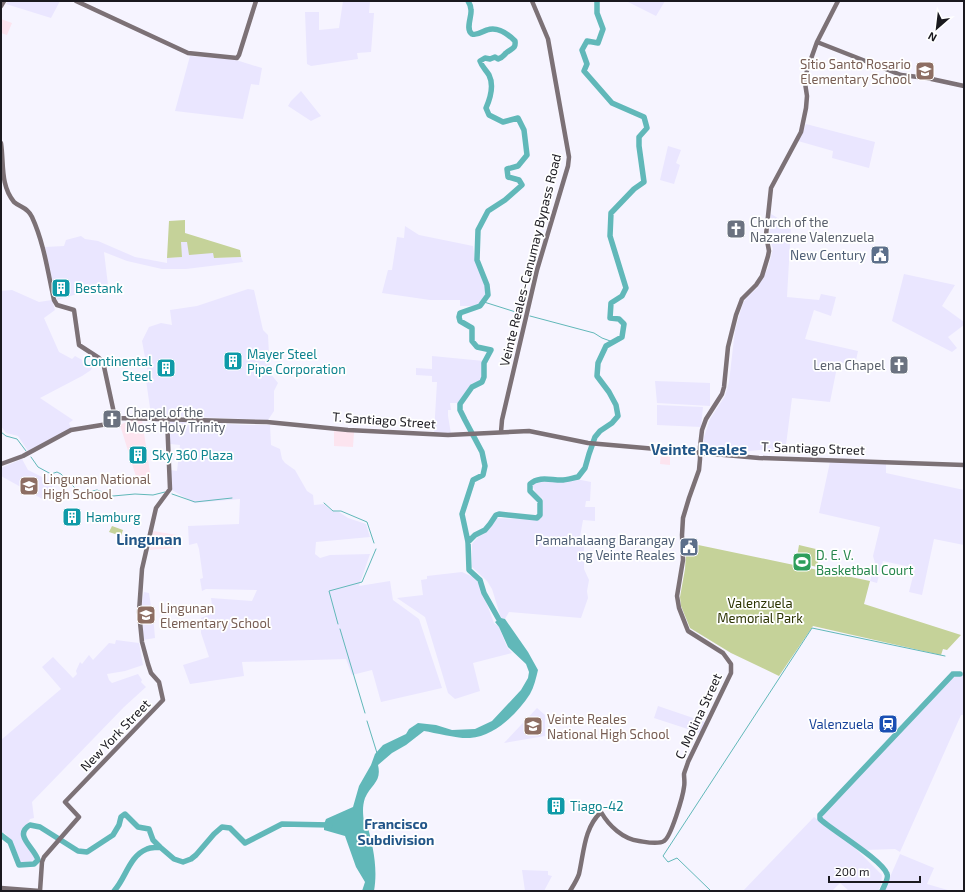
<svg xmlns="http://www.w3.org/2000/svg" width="965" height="892" viewBox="0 0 965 892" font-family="'Exo 2',sans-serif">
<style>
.commercial{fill:#fce4ef}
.built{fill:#eae6ff}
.green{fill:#c5d299}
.water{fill:#61b8b9}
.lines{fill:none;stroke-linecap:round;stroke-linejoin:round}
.stream{stroke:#61b8b9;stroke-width:1}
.river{stroke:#61b8b9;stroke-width:5.5}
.secondary{stroke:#7c7176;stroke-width:4.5}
.labels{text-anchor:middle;stroke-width:3.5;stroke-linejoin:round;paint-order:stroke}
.education-label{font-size:13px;fill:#785e54;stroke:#fff;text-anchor:start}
.worship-label{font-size:13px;fill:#5b616d;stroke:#fff;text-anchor:start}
.service-label{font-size:13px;fill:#4e5e75;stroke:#fff;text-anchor:end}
.street-label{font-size:13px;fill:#1a191f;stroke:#fff}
.culture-label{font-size:13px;fill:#0d838f;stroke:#fff;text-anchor:start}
.leisure-label{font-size:13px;fill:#27864d;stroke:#fff;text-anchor:start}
.park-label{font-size:13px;fill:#2c3302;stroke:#fff}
.transit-label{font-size:13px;fill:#164399;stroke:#fff;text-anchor:end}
.neighbourhood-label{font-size:14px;font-weight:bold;fill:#225688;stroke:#fff}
.quarter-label{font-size:15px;font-weight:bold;fill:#225688;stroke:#fff}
</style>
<rect width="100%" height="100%" fill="#f6f4ff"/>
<path class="commercial" d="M1,19L12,23L7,35L1,33Z
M130,420H142L151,479L138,483L120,425Z
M334,431L354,432L353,447L334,446Z
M661,452L670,453V465L660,464Z
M153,531L177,535L173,548L150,550Z"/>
<path class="built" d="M8,1H60L51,18L6,4Z
M343,1H370L369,13H374L371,52L357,53L358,59L311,66L307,64L305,12H319V30L339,28Z
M626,1H665L656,16Z
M190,56L218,58L236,60L262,68L259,85L251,84L243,119L175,111Z
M918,67L932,69L931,76L918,74Z
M301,91L321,116L311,121L288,106L291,101Z
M806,124L875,142L869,168L832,158L833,151L798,141Z
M668,146L681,150L676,163L680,165L674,184L660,180Z
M771,214L791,226L787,297L819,300L821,294L836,297L831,316L814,310L805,339L858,351L855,365L838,362L830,402L792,398L785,453L768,449L741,452L703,449L704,437L710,419L725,396L729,382L735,330L743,303L748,296L757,288L768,268L773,249L769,237Z
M405,226L419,235L473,246L475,260L485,287L486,295L481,302L475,306H460V300H430L382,293L388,270H392L397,237L404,238Z
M81,236L85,239L98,241L135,257L167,263V258L181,257V242H187L213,253L215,258L241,257L243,262L186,269H162L127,261L104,252L108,285L57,300L45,247L64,246L66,240Z
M904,274L955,285L942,306L964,322V325L948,337L957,348L952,352L892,321Z
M248,289L254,290L263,330L268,335L270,373L278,383L274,391V411L268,420L151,415L146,380L149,379L142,341L149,327L161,323L172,325L170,310L197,306Z
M12,290L39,302L52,300L55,310L44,318L59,352L72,359L75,356L93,366L91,370L82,376L40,398L73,420L69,423L71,428L28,451L18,436L6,433L1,426V291Z
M432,356L484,361L482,378L479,382L471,384L458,403H450L451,410H448V416L451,434L434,433L437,382H432V376L416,375V368L432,369Z
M655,381L710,383V406L657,403Z
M657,405L703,407L701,427L657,425Z
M170,421L246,425H270L271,445L280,449L282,459L285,463L295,470L307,491L313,495L314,505L324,504L332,511L339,512L348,518L366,524L370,537L316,542L315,554L320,558L330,555L370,554L359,586L390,581L393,600L419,619L442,688L381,702L372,670L352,675L346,659L242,662L244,676L190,684L183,665L209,657L201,633V618L213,613L211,598L252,601L257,590L206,589L202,591L200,579L203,578L199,549L197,543L189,545L188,526L239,524L240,499L194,503L172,490L170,470L177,471L180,445L170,444Z
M22,459L28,470L54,483L46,501L1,476V468Z
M830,462L886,463V473L964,490V545L934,539L922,595L909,592L915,568L883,561L877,583L870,581L875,563L873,556L880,527L819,513Z
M581,480L591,482L590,501H586L585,507H595V521L583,520L580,537L584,538V569L589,580L587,591L588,598L581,618L509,612L505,619L501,618L492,589L487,581L472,567V544L478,537L487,532L496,518L538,520L540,519L542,516L543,499L536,493L532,485L540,482Z
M462,572L473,577L479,583L494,623L499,627L507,647L512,653L473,663L480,691L455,699L448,693L425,617L397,598L423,595L421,580L427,579V576Z
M144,592L149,593L154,626L155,638L143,640L140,613Z
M116,640L139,643L143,665L125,671L107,674L109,680L112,683L138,674L142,680L141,682L146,687L124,707L32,802L34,818L30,819L22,834L24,840L32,853L35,860L20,863L19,857L11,840L6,834L1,832V740L61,689L42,667L53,657L73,678L77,674L76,671L80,662L82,664L89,655L93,660L109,643L115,644Z
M964,674V715H961L900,852L895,849L865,850L821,818L822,815L954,675Z
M658,706L705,722L700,733L654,718Z
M537,708L545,715V736L504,743Z
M814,817L852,845L882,875L881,885L878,891H849L840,883L832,891H743Z
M900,854L934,868L927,884L951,891H884Z
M522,870L548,871V875L552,876L544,891H525Z"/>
<path class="green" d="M185,220V233L240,250L241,257L214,258L213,253L189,255L187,242H181L182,257L167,258L169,221Z
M112,526L123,530L121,536L109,532Z
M684,542L870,581L864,604L961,635L947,650L943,649L941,655L813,626L779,676L731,653L690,628L681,606L680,597L685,569L686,554Z
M799,545L820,550L817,567L796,562Z"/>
<path class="water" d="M501,618L505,619L528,652L538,670C536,678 534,687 530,694C517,714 495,736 470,738C459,739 436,733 424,731L406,745L392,753L378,765C382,782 371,784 365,798C362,807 363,814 364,823L367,824C373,846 378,868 374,891H362L365,882L356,867L345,836L324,830V824L326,819L353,807L359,786L371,765L375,754L383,745L406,734L409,729L418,723L436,725L452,730L475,729L492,721L521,690L528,678L529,672L526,664L508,647L499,627L495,622Z"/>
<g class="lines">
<path class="stream" d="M484,302L522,314
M530,316L594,333L602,338L613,342
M1,432L6,436L17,439L26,451
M31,457L38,467L51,474L57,472L61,474L78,491L83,493L97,490L113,496L135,494L153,495L165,492
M172,494L195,502L232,498
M324,503L333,511H341L367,522L374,543
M338,624L329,591L362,582L376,549
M340,629L365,713
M952,672L953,674
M367,721L377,753
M711,891L677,858L668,862L663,856L812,628L945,656"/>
<path class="river" d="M468,1C470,4 471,7 471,10C472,16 465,30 472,34C477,36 483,31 487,30C498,26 508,34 515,41C516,49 512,48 506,53C503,56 502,58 498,59L495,57L490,59L485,58L480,61C482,67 486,70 489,75C494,85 490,99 486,108L489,115L503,122L518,118L524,130L527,155L518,166L507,169L508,177L519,180L522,185L505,200L488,211L478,230L477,260L487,285L488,295L480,306L460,313L459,317L460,321L472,328V341L477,347L491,350L484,363V377L482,382L472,387L460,404V410L465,420L482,452L485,466L483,475L473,480L462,514L468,542L469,570L480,580L484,593L502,625
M468,542L475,535L485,530L490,524L496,515L499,514L537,518L540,515V501L530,491V484C539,476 550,480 561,480C567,480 572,478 578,477L585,468L589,454L595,437L600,431L612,423L618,416L616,405L609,392L597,376L598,363L606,346L622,337L624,324L619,319L610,318L611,303L622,296L626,288L610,236L611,213L634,189L644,182L639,146V137L647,128L644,117L612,103L584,71L587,64L582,50L587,41L598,43L603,29L597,13V1
M1,835L10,842L19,865L34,864L38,860C34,847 13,835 30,825L40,827L78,851L87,852L113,835L119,825L121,817L125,814L138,827L149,829L153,840L160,847L174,859L183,862L191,859L196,855L214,834L222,827L230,828L245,843L282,824L330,825
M114,891C126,878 129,856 147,849C151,847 156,848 160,847
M882,891C884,886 889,878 887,874C882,860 833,831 820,819V815L953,674H960"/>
<path class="secondary" d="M76,1L188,53L237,58L239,55L256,1
M1,6L4,1
M817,42L901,75L927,78L964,86
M1,143C4,163 0,185 14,202C21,208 27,207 32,217C44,243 48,273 54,300L57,305L74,310L79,345L99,358L103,362L114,413L120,418L267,422L348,430L448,435L529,431L588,443L759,458L964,465
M501,432L502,420L537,270L568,166L569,157L548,39L532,1
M1,464L23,456L71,430L114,423L118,421L120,418
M1,888L40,891L42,862L44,857L79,817L65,802L163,700L159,682L151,673L148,664L142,642L139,612L142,569L156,508L170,489L167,418
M570,891C573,886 577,880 579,874C584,852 584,828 601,812C609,826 623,839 639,841C646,842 658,845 664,841C671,837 683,796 684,787C685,783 684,778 684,774C685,770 687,766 688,762L731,673V664L723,653L688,631L679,608L677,596L683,560L682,535L683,518L689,498L699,470L700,459V447L702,430L706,419L722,394L724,387L728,347L736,315L742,299L756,285L762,276L768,256L769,251L766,235L771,188L801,132L806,108L807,96L805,83L807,70L817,42L838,1"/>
</g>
<defs>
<symbol id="school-square" viewBox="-11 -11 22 22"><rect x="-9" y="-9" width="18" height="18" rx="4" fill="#8d6e63" stroke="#fff"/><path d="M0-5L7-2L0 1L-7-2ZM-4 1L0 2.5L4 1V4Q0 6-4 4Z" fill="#fff"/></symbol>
<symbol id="church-square" viewBox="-11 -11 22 22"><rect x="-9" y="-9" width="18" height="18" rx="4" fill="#6b7280" stroke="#fff"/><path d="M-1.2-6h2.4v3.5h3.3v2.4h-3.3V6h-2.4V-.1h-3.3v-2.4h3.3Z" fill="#fff"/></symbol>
<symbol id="civic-square" viewBox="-11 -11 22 22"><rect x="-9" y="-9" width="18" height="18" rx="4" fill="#5c6f8a" stroke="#fff"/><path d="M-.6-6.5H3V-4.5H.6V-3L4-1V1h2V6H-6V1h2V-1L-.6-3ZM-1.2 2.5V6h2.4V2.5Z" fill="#fff"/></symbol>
<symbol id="building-square" viewBox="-11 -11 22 22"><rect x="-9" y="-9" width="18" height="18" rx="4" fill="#0f9aa8" stroke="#fff"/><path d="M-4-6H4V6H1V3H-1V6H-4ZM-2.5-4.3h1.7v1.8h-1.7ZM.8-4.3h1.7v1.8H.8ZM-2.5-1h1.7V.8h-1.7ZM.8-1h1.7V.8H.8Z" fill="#fff"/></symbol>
<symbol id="stadium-square" viewBox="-11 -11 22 22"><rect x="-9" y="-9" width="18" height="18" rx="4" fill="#2e9e5b" stroke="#fff"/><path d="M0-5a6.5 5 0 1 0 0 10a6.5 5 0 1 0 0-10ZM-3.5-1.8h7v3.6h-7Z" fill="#fff"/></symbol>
<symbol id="station-square" viewBox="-11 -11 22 22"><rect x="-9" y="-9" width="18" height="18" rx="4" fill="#1a4fb4" stroke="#fff"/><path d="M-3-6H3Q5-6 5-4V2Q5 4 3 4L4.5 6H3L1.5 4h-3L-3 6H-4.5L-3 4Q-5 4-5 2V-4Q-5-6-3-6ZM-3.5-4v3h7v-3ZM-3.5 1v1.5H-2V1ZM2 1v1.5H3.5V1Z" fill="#fff"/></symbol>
</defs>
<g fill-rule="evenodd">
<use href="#school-square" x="914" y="60" width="22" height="22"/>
<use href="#church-square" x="725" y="218" width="22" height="22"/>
<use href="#civic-square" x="869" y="244" width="22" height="22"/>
<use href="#building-square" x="50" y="277" width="22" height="22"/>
<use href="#building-square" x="222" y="350" width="22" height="22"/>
<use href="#church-square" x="888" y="354" width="22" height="22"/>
<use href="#building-square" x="155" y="357" width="22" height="22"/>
<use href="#church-square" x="101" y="408" width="22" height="22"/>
<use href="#building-square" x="127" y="444" width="22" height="22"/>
<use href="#school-square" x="18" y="475" width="22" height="22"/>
<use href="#building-square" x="61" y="506" width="22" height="22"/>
<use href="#civic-square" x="678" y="536" width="22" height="22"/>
<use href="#stadium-square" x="791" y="551" width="22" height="22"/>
<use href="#school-square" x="135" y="604" width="22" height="22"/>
<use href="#station-square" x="877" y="713" width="22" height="22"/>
<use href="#school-square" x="522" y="715" width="22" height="22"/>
<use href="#building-square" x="545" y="795" width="22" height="22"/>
</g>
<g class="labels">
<g class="education-label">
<text x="911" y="69" text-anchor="end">Sitio Santo Rosario<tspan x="911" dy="15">Elementary School</tspan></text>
<text x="43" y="484">Lingunan National<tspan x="43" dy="15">High School</tspan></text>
<text x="160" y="613">Lingunan<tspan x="160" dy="15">Elementary School</tspan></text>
<text x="547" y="724">Veinte Reales<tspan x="547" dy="15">National High School</tspan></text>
</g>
<g class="worship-label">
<text x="750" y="227">Church of the<tspan x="750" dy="15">Nazarene Valenzuela</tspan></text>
<text x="885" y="370" text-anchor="end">Lena Chapel</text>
<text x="126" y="417">Chapel of the<tspan x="126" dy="15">Most Holy Trinity</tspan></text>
</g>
<g class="service-label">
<text x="866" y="260">New Century</text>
<text x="675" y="545">Pamahalaang Barangay<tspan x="675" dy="15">ng Veinte Reales</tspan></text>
</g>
<g class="street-label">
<text transform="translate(530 260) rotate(-76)" y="5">Veinte Reales-Canumay Bypass Road</text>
<text transform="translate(384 420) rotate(4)" y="5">T. Santiago Street</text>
<text transform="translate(813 448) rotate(2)" y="5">T. Santiago Street</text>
<text transform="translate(698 716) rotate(-65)" y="5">C. Molina Street</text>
<text transform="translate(115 735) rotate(-46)" y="5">New York Street</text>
</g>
<g class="culture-label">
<text x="75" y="293">Bestank</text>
<text x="247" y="359">Mayer Steel<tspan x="247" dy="15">Pipe Corporation</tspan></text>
<text x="152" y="366" text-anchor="end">Continental<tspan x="152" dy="15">Steel</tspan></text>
<text x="152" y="460">Sky 360 Plaza</text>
<text x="86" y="522">Hamburg</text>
<text x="570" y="811">Tiago-42</text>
</g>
<g class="leisure-label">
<text x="816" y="560">D. E. V.<tspan x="816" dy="15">Basketball Court</tspan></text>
</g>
<g class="park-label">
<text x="760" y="608">Valenzuela<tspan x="760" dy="15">Memorial Park</tspan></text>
</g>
<g class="transit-label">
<text x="874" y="729">Valenzuela</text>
</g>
<g class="neighbourhood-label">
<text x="396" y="829">Francisco<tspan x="396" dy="16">Subdivision</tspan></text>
</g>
<g class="quarter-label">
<text x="699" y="455">Veinte Reales</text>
<text x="149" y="545">Lingunan</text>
</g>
</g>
<rect width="965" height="892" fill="none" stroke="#1a191f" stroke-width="4"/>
<g transform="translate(937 28) rotate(208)" stroke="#ffffff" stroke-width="3" paint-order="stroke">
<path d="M0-3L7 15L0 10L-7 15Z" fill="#1a191f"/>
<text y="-6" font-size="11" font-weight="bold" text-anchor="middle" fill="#1a191f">N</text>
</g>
<path d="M829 876v6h91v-6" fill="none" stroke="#1a191f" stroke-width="2"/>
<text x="835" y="876" font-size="12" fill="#1a191f" stroke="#ffffff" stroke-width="3" paint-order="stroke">200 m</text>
</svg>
